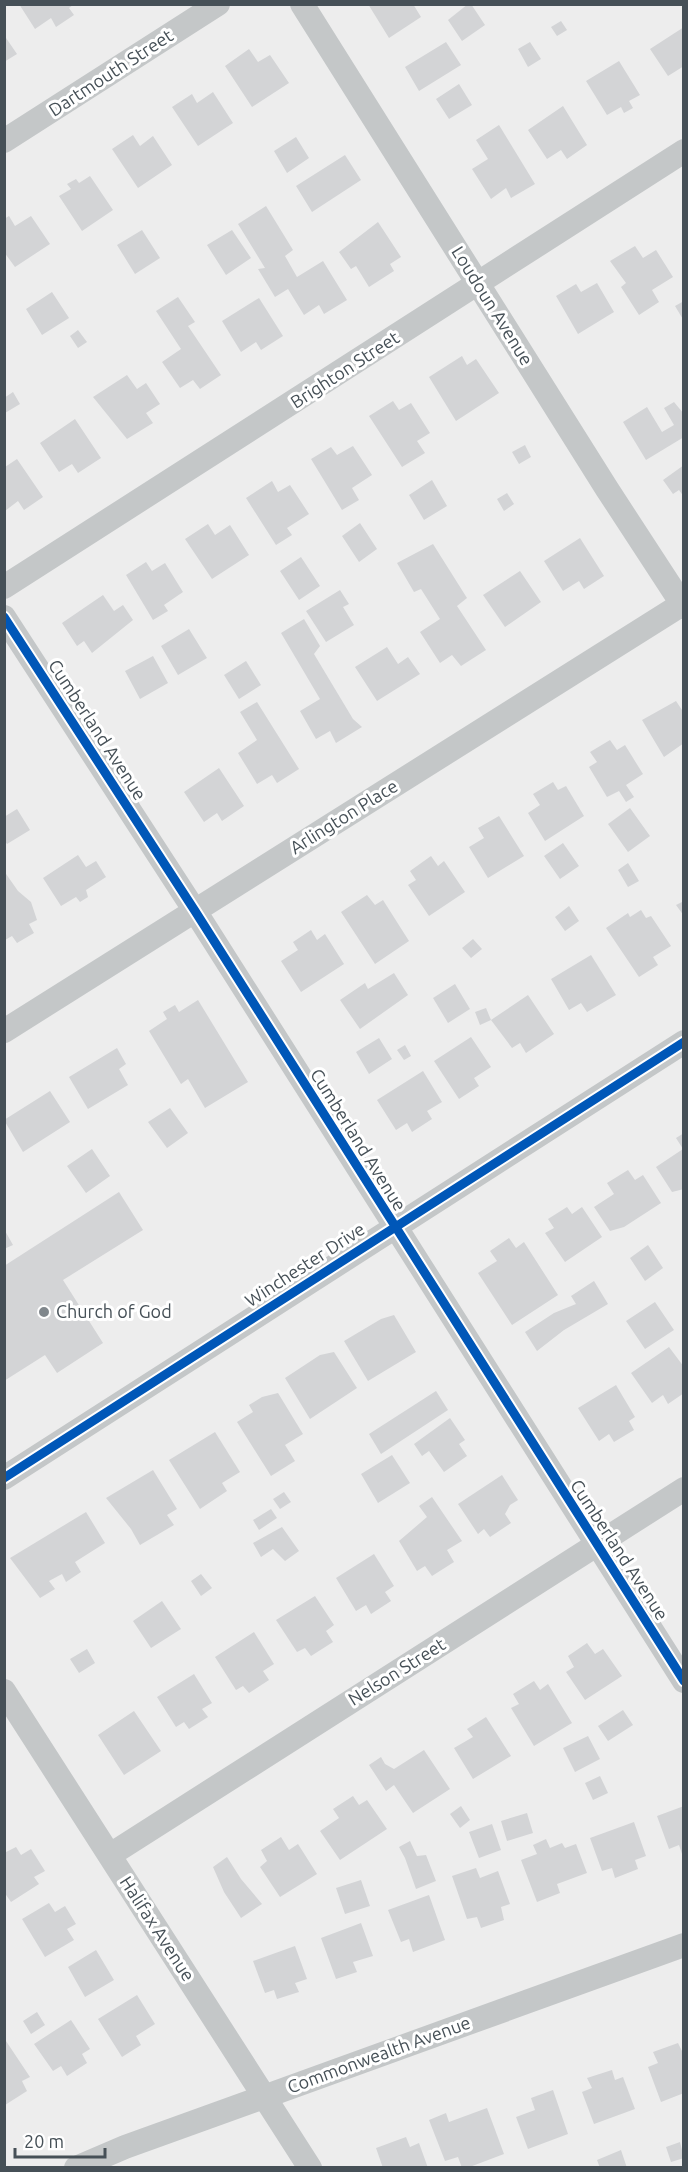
<svg xmlns="http://www.w3.org/2000/svg" width="688" height="2172" viewBox="0 0 688 2172" font-family="Ubuntu,sans-serif">
<style>
.building{fill:#d3d4d6}
.lines{fill:none;stroke-linecap:round;stroke-linejoin:round}
.minor{stroke:#c4c7c8;stroke-width:24}
.cycleway-casing{stroke:#fff;stroke-width:13}
.cycleway{stroke:#0057b8;stroke-width:9}
.poi-dot{fill:#80878c;stroke:#fff;stroke-width:2}
.labels{text-anchor:middle;stroke-width:6;stroke-linejoin:round;paint-order:stroke}
.street-label{font-size:18px;fill:#465057;stroke:#fff}
.poi-label{font-size:18px;fill:#465057;stroke:#fff;text-anchor:start}
</style>
<rect width="100%" height="100%" fill="#ededed"/>
<path class="building" d="M19,4H74L69,8L74,15L56,27L51,18L35,29Z
M368,4H413L421,17L389,38Z
M468,4H471L485,25L462,41L448,20Z
M561,21L567,30L557,36L551,27Z
M684,27V66L668,76L650,49Z
M4,35L17,54L4,62Z
M446,42L461,65L419,91L405,67Z
M530,42L541,59L528,67L518,49Z
M249,49L258,62L270,55L289,83L252,107L225,66Z
M619,61L640,95L629,101L633,108L624,113L621,107L607,115L586,81Z
M459,84L472,105L449,119L436,99Z
M213,92L233,123L198,146L172,107L192,94L197,103Z
M563,106L587,145L567,159L561,150L547,159L528,130Z
M499,125L535,184L511,198L506,188L491,199L472,169L488,159L476,140Z
M133,135L140,146L153,136L172,165L138,188L112,149Z
M296,137L309,158L287,173L274,151Z
M345,155L361,180L312,212L296,186Z
M90,176L113,210L82,231L59,196L71,189L67,184L76,179L79,183Z
M266,206L293,250L285,256L297,277L323,261L347,300L324,314L319,305L304,315L288,289L275,297L258,269L265,268L238,224Z
M9,216L15,226L31,216L50,244L15,267L4,252V219Z
M378,222L401,257L390,264L394,271L369,287L356,266L351,269L339,252Z
M142,230L160,258L135,274L117,245Z
M232,230L251,258L226,275L207,245Z
M635,246L643,258L656,250L673,277L652,290L659,302L639,315L621,287L626,283L610,261Z
M597,283L614,312L578,334L556,296L576,284L581,292Z
M52,292L69,318L42,335L26,309Z
M178,297L195,322L188,326L221,375L200,389L193,380L180,388L162,362L181,349L156,311Z
M259,298L283,336L261,350L256,342L241,352L222,321Z
M684,301V321L675,306Z
M78,330L87,342L78,348L70,336Z
M462,356L467,365L476,359L499,393L456,421L429,377Z
M127,375L137,389L146,383L160,404L146,413L153,423L127,439L93,397Z
M13,392L20,404L5,413L4,398Z
M393,401L399,410L411,403L430,433L417,441L425,453L402,467L369,416Z
M674,402L684,414V437L646,460L623,422L647,407L662,432L674,425L664,408Z
M75,419L101,458L78,473L72,464L59,472L40,443Z
M525,445L531,457L519,464L512,452Z
M353,446L372,475L352,488L359,500L342,510L311,459L331,447L337,455Z
M17,459L43,497L24,510L18,501L5,511V467Z
M684,465V497L679,490L673,494L663,480Z
M432,480L447,506L424,520L409,495Z
M272,481L278,492L290,485L309,514L287,528L292,535L276,545L246,498Z
M507,493L514,504L504,511L497,499Z
M360,523L377,549L359,562L342,536Z
M208,524L215,535L230,525L249,555L212,579L185,539Z
M580,538L604,576L584,589L579,581L563,591L544,561Z
M433,544L467,598L457,606L486,650L461,666L452,655L440,663L420,632L440,619L421,589L414,592L397,563Z
M301,557L320,586L299,600L280,571Z
M146,562L152,571L165,563L183,592L164,605L168,611L153,620L126,575Z
M520,571L541,602L505,627L483,595Z
M340,590L349,604L343,607L354,625L326,642L306,611Z
M103,595L114,611L123,605L133,620L92,653L84,641L77,646L62,623Z
M304,619L320,646L314,654L353,719L362,727L336,743L330,731L316,739L300,711L320,699L281,633Z
M189,629L207,658L178,675L161,646Z
M387,647L398,664L408,657L420,674L377,701L355,667Z
M153,656L168,683L140,699L125,671Z
M246,661L261,685L239,699L224,675Z
M676,701L684,713V743L664,757L642,720Z
M257,702L299,769L277,783L272,775L257,784L238,753L257,740L240,712Z
M610,740L617,750L625,745L643,774L626,785L634,797L626,802L619,791L607,797L589,767L597,762L590,752Z
M219,768L244,806L222,821L217,813L204,822L184,792Z
M553,782L558,790L566,786L584,816L545,841L528,813L540,805L533,794Z
M630,808L650,836L628,852L608,824Z
M17,809L30,830L7,844L4,840V817Z
M499,816L524,856L488,878L469,847L484,838L478,828Z
M563,843L579,866L560,879L544,856Z
M78,855L86,867L96,861L106,877L86,890L88,897L80,902L76,897L61,906L43,878Z
M431,856L438,866L444,861L465,892L429,916L408,885L416,880L410,871Z
M628,863L639,881L628,887L618,870Z
M4,871L18,891L31,902L37,920L29,924L34,933L17,943L12,936L5,940L4,939Z
M367,895L375,905L383,900L409,941L375,964L341,912Z
M684,901V916L676,905Z
M569,906L579,921L565,931L555,917Z
M641,910L646,918L651,916L671,946L653,957L658,965L639,977L606,928L628,913L630,917Z
M311,930L317,940L325,934L344,964L301,992L281,961L298,950L293,942Z
M473,939L482,949L471,958L462,948Z
M591,955L616,995L587,1012L581,1003L569,1010L551,979Z
M394,973L408,995L360,1029L340,1000L365,983L368,989Z
M455,984L470,1009L448,1023L433,998Z
M528,995L554,1034L526,1053L520,1043L512,1048L491,1020Z
M198,1000L248,1082L205,1108L188,1079L181,1084L149,1031L167,1019L163,1012L175,1005L179,1012Z
M486,1008L491,1020L480,1025L475,1012Z
M471,1037L491,1067L474,1078L479,1086L459,1099L434,1061Z
M379,1038L392,1059L369,1074L356,1052Z
M405,1045L411,1056L404,1060L397,1050Z
M117,1048L126,1064L119,1069L128,1085L88,1109L69,1077Z
M423,1071L442,1102L427,1111L432,1119L412,1132L407,1123L396,1130L377,1100Z
M50,1091L70,1122L23,1152L4,1120Z
M170,1108L188,1133L167,1148L148,1122Z
M684,1133V1189L672,1192L656,1167L683,1149L676,1138Z
M92,1149L110,1176L86,1193L67,1166Z
M628,1170L635,1180L643,1175L661,1203L624,1227L610,1231L594,1207L614,1194L607,1183Z
M119,1192L143,1230L63,1280L103,1343L57,1373L45,1355L4,1381V1266Z
M567,1207L572,1214L582,1207L602,1237L565,1262L545,1233L554,1228L548,1219Z
M4,1229L13,1245L4,1249Z
M509,1238L516,1248L524,1242L558,1295L512,1325L478,1273L497,1261L490,1251Z
M648,1245L663,1268L645,1281L630,1258Z
M594,1281L608,1304L564,1330L537,1351L525,1332L554,1313L576,1304L571,1296Z
M655,1302L674,1330L645,1349L626,1321Z
M394,1315L416,1352L368,1381L344,1341L381,1319Z
M669,1347L684,1367V1393L668,1404L663,1395L652,1403L631,1373Z
M334,1352L357,1388L310,1419L285,1378L320,1355Z
M616,1385L635,1417L629,1421L634,1430L614,1442L609,1434L599,1441L578,1408Z
M436,1391L448,1410L381,1454L369,1434Z
M278,1393L303,1434L285,1445L295,1461L271,1476L237,1422L253,1412L249,1405L262,1397Z
M450,1418L465,1440L459,1444L467,1456L444,1472L429,1451L422,1456L414,1444Z
M215,1432L240,1472L222,1483L227,1491L200,1509L169,1460Z
M392,1455L410,1483L378,1503L361,1474Z
M153,1470L177,1509L167,1515L174,1525L140,1545L131,1529L106,1498Z
M502,1475L518,1500L510,1505L505,1514L511,1523L490,1537L484,1529L478,1534L458,1504Z
M284,1492L291,1502L280,1509L273,1499Z
M432,1497L462,1541L447,1550L454,1562L432,1576L425,1566L417,1571L399,1541L427,1517L419,1506Z
M271,1509L277,1518L259,1530L253,1520Z
M86,1512L105,1543L75,1562L81,1572L66,1582L62,1574L49,1581L55,1589L40,1598L10,1558Z
M282,1527L299,1551L285,1561L273,1549L261,1557L253,1543Z
M374,1554L394,1586L385,1592L391,1601L371,1614L366,1605L356,1611L336,1578Z
M201,1574L212,1588L201,1596L191,1581Z
M315,1596L334,1625L326,1631L333,1642L311,1656L305,1648L297,1652L276,1620Z
M162,1601L181,1629L151,1648L133,1621Z
M254,1632L274,1664L263,1671L269,1680L249,1693L243,1686L236,1690L215,1657Z
M587,1643L595,1654L603,1649L622,1676L585,1700L566,1672L574,1667L568,1656Z
M87,1649L95,1663L79,1673L70,1659Z
M194,1674L212,1703L202,1709L208,1717L189,1729L184,1722L176,1727L157,1697Z
M534,1681L540,1690L548,1684L572,1723L534,1746L511,1708L519,1704L513,1694Z
M623,1710L633,1725L608,1741L598,1726Z
M134,1711L161,1751L124,1775L98,1735Z
M486,1717L511,1756L473,1779L454,1748L473,1737L467,1729Z
M588,1736L600,1759L575,1772L563,1748Z
M424,1750L450,1789L413,1813L394,1785L386,1791L369,1765L381,1757L385,1764L394,1769Z
M600,1776L608,1793L593,1800L585,1783Z
M353,1796L359,1805L367,1800L387,1829L340,1860L320,1831L339,1818L333,1809Z
M461,1806L470,1820L460,1828L450,1814Z
M684,1806V1857H683L679,1845L669,1849L657,1816Z
M527,1813L533,1833L507,1841L501,1821Z
M634,1822L646,1856L635,1860L638,1869L615,1878L612,1868L602,1871L590,1838Z
M492,1824L501,1850L479,1858L469,1832Z
M281,1837L289,1850L298,1844L317,1874L280,1897L260,1867L267,1861L261,1850Z
M546,1839L550,1848L562,1843L565,1848L576,1844L587,1873L557,1884L560,1893L537,1902L521,1860L537,1854L533,1845Z
M410,1841L417,1856L426,1855L436,1881L416,1889L405,1858L399,1847Z
M16,1847L21,1855L31,1849L45,1871L34,1877L39,1884L11,1902L4,1892V1853Z
M227,1857L241,1879L262,1904L241,1918L224,1892L213,1867Z
M476,1868L480,1878L498,1871L510,1904L501,1907L504,1920L481,1928L477,1917L467,1919L452,1876Z
M361,1880L370,1906L345,1914L336,1888Z
M429,1895L445,1940L413,1952L409,1939L401,1942L388,1910Z
M49,1903L55,1912L65,1906L76,1924L67,1929L74,1940L45,1957L22,1919Z
M361,1923L373,1956L353,1962L357,1972L336,1979L321,1938Z
M295,1946L307,1979L295,1983L299,1992L277,1999L274,1990L265,1993L253,1961Z
M96,1950L114,1980L85,1997L68,1967Z
M137,1995L155,2024L136,2036L141,2045L122,2057L98,2019Z
M37,2012L45,2025L31,2034L23,2021Z
M71,2020L90,2049L82,2054L87,2063L67,2076L61,2066L53,2071L34,2044Z
M4,2038L30,2077L22,2081L27,2091L5,2105Z
M678,2043L684,2055V2093L661,2102L648,2067L658,2063L653,2052Z
M612,2070L615,2080L623,2077L635,2109L594,2124L582,2092L592,2088L587,2078Z
M553,2090L568,2134L528,2149L516,2117L535,2110L531,2098Z
M487,2108L504,2154L467,2168H462L458,2157L445,2161L429,2120L446,2113L449,2122Z
M406,2137L410,2147L419,2143L428,2168H383L376,2148Z
M680,2142L684,2158L671,2162L666,2147Z
M621,2150L627,2168H600L597,2160Z"/>
<g class="lines">
<path class="minor" d="M302,4L607,489L684,607
M4,141L218,4
M4,587L684,151
M4,617L195,911L684,1681
M4,1031L684,603
M4,1478L684,1042
M4,1691L310,2168
M110,1855L684,1489
M76,2168L125,2147L684,1945"/>
<defs>
<path id="cycleway" d="M4,617L195,911L684,1681
M4,1478L684,1042"/>
</defs>
<use href="#cycleway" class="cycleway-casing"/>
<use href="#cycleway" class="cycleway"/>
</g>
<circle class="poi-dot" cx="44" cy="1312" r="6"/>
<g class="labels">
<g class="street-label">
<text transform="translate(111 73) rotate(-33)" y="6">Dartmouth Street</text>
<text transform="translate(492 306) rotate(58)" y="6">Loudoun Avenue</text>
<text transform="translate(345 370) rotate(-33)" y="6">Brighton Street</text>
<text transform="translate(97 730) rotate(57)" y="6">Cumberland Avenue</text>
<text transform="translate(344 817) rotate(-32)" y="6">Arlington Place</text>
<text transform="translate(358 1140) rotate(58)" y="6">Cumberland Avenue</text>
<text transform="translate(305 1265) rotate(-33)" y="6">Winchester Drive</text>
<text transform="translate(619 1550) rotate(57)" y="6">Cumberland Avenue</text>
<text transform="translate(397 1672) rotate(-32)" y="6">Nelson Street</text>
<text transform="translate(157 1929) rotate(57)" y="6">Halifax Avenue</text>
<text transform="translate(379 2055) rotate(-20)" y="6">Commonwealth Avenue</text>
</g>
<g class="poi-label">
<text x="56" y="1318">Church of God</text>
</g>
</g>
<rect width="688" height="2172" fill="none" stroke="#465057" stroke-width="12"/>
<path d="M15 2148v9h90v-9" fill="none" stroke="#465057" stroke-width="3"/>
<text x="24" y="2148" font-size="18" fill="#465057" stroke="#ffffff" stroke-width="4.5" paint-order="stroke">20 m</text>
</svg>
